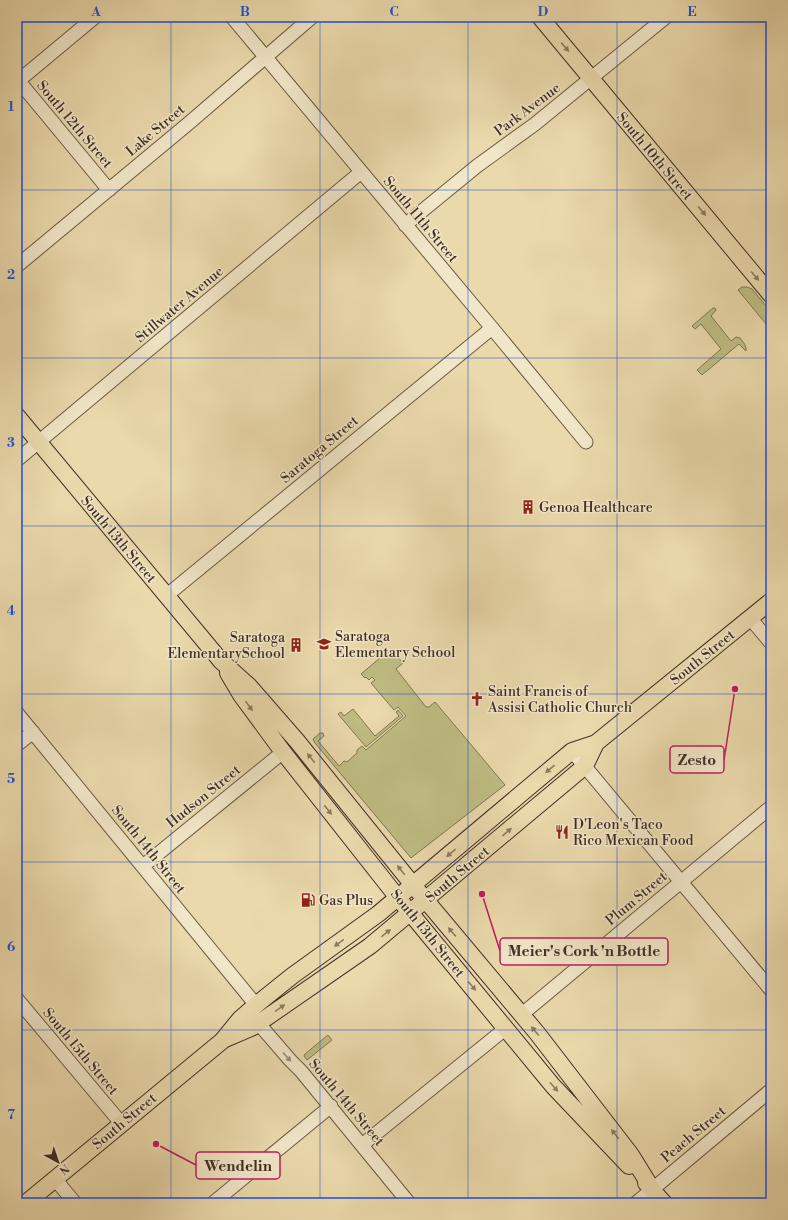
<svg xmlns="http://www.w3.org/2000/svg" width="788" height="1220" viewBox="0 0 788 1220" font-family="'Libre Bodoni',serif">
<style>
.green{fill:#bfbd83;stroke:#807654}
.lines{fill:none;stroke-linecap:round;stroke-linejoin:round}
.minor-casing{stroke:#6a5946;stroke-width:15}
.major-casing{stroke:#402e25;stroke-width:18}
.minor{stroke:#f1e6c8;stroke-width:13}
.major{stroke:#ead9ab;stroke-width:16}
.oneway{fill:#8c7b61}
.oneway2{fill:#988a76}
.grid{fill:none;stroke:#1d4ed8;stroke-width:1;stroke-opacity:0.55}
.labels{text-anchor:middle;stroke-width:3;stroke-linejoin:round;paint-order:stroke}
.street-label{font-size:14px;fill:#402e25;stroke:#f1e6c8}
.poi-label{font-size:14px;fill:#402e25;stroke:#f1e6c8;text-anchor:start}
.leader{fill:none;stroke:#c2185b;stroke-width:1.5}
.callout-dot{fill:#c2185b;stroke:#f1e6c8;stroke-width:1.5}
.callout{fill:#f1e6c8;stroke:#c2185b;stroke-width:1.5}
.callout-label{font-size:15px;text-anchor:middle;font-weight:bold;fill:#402e25}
.neatline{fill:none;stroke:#1d4ed8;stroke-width:1.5}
.grid-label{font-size:13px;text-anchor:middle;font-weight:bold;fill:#1d4ed8}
</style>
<rect width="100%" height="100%" fill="#ead9ab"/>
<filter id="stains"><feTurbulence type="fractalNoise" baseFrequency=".005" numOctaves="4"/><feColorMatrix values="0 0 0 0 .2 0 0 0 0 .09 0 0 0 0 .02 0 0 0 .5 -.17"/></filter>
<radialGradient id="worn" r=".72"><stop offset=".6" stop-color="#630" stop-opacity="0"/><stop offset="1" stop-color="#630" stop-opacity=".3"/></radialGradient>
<path class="green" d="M742,287H747L752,289L771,312V330L738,290Z
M713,308H715L716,310L711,316L731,341L736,337L740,338C743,342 747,346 746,351L739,344L702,375L697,370L721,349L701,324L695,329L692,326Z
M387,652L398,657L403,663L396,669L426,707H429L435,702L505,785L411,858L315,743L313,739L320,733H323L324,736L318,741L339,766L344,761L347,762L357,753V750L362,746L366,750L406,716L398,707L394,710L371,683L375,680L372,677L369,680L366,677L365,678L361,674Z
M353,709L375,736L399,716L396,712L398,710L403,716L366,747L338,714L341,712L344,716Z
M328,1035L332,1040L307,1060L304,1056L305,1054Z"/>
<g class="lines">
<defs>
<path id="minor" d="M232,17L492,328L586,442
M17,79L109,190
M17,82L95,17
M405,225L477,166L535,124L666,17
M17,266L189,123L312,17
M17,460L361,172
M166,596L492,328
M750,618L771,643
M17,713L256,1005
M17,745L33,732
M572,751L771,990
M143,866L283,752
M17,999L121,1123
M521,1015L771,807
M258,1023L290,1060L301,1071L409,1203
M362,1145L506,1028
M55,1179L75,1203
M213,1203L331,1106
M636,1203L771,1090"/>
<path id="major" d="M540,17L771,295
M17,416L221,661L249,686L297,741L413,885L537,1033L631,1155L652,1189
M228,673L241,695L283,752L398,898L553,1086L629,1166
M223,1040L253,1027L370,946L585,766L596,743
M646,1183L664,1203
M26,1203L222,1041L240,1019L256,1005L292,976L378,914L572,751L596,743L771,601"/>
</defs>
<use href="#minor" class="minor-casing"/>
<use href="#major" class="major-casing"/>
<use href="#minor" class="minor"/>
<use href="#major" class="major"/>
</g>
<defs><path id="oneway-solid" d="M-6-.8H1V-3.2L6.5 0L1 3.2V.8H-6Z"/></defs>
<g class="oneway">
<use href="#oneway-solid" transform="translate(565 47) rotate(50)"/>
<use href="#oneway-solid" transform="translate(702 211) rotate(50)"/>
<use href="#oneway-solid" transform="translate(755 276) rotate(50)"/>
<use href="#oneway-solid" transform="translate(249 706) rotate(54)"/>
<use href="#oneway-solid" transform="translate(311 758) rotate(-129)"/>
<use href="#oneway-solid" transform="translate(550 769) rotate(140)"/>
<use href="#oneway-solid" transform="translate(328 810) rotate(52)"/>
<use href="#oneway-solid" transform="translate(507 832) rotate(-40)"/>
<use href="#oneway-solid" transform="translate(451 853) rotate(140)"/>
<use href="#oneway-solid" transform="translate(401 870) rotate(-129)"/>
<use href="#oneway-solid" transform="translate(452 932) rotate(-130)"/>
<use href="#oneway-solid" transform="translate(386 933) rotate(-39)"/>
<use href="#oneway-solid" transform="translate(339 943) rotate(144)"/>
<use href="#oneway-solid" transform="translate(472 986) rotate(50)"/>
<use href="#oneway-solid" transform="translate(280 1008) rotate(-34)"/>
<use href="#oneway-solid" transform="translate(535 1031) rotate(-130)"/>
<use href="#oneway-solid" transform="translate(554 1087) rotate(49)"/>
<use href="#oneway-solid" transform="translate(615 1134) rotate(-128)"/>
</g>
<use class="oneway2" href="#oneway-solid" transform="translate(287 1057) rotate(48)"/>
<path class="grid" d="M171,17V1203M320,17V1203M468,17V1203M617,17V1203M17,190H771M17,358H771M17,526H771M17,694H771M17,862H771M17,1030H771"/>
<defs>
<symbol id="building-bare" viewBox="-9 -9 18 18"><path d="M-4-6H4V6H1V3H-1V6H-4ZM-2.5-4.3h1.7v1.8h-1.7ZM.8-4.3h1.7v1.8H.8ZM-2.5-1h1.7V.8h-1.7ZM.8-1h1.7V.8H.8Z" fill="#8f2418" stroke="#f1e6c8" stroke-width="2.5" paint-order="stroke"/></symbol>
<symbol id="school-bare" viewBox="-9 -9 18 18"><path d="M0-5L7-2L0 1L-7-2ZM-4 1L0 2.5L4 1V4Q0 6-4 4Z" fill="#8f2418" stroke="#f1e6c8" stroke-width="2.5" paint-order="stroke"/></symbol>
<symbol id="church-bare" viewBox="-9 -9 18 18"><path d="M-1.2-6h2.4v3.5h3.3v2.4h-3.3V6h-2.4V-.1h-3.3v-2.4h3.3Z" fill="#8f2418" stroke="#f1e6c8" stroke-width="2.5" paint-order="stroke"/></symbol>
<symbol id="restaurant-bare" viewBox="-9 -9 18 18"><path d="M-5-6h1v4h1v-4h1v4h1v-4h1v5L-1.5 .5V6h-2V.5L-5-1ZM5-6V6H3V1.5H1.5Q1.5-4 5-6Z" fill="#8f2418" stroke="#f1e6c8" stroke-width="2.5" paint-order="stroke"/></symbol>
<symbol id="fuel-bare" viewBox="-9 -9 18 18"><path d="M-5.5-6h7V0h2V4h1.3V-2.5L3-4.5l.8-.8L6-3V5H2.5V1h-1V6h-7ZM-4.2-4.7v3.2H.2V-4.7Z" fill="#8f2418" stroke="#f1e6c8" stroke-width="2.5" paint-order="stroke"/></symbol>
</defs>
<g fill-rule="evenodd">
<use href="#building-bare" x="518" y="497" width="20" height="20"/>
<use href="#school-bare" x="314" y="634" width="20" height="20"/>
<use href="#building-bare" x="286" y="635" width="20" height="20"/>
<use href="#church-bare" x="467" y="689" width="20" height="20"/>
<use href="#restaurant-bare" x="552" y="822" width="20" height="20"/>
<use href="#fuel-bare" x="298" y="890" width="20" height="20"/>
</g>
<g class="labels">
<g class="street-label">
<text transform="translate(527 109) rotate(-37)" y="5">Park Avenue</text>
<text transform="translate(75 124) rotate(50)" y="5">South 12th Street</text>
<text transform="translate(155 130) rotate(-40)" y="5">Lake Street</text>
<text transform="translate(655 156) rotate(50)" y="5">South 10th Street</text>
<text transform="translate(421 219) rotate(50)" y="5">South 11th Street</text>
<text transform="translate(179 304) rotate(-40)" y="5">Stillwater Avenue</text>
<text transform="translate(319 449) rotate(-40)" y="5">Saratoga Street</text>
<text transform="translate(119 539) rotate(50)" y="5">South 13th Street</text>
<text transform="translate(702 657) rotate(-39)" y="5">South Street</text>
<text transform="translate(203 796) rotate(-39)" y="5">Hudson Street</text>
<text transform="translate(149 849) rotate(51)" y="5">South 14th Street</text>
<text transform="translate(457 874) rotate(-40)" y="5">South Street</text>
<text transform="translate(636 898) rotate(-40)" y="5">Plum Street</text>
<text transform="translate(428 933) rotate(51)" y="5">South 13th Street</text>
<text transform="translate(81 1051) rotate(50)" y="5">South 15th Street</text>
<text transform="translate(347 1102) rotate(50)" y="5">South 14th Street</text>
<text transform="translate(124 1121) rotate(-40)" y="5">South Street</text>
<text transform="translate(693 1134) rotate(-40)" y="5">Peach Street</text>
</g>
<g class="poi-label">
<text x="539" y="512">Genoa Healthcare</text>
<text x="335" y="641">Saratoga<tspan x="335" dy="16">Elementary School</tspan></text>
<text x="285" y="642" text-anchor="end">Saratoga<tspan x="285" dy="16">ElementarySchool</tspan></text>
<text x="488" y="696">Saint Francis of<tspan x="488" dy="16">Assisi Catholic Church</tspan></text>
<text x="573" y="829">D'Leon's Taco<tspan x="573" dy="16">Rico Mexican Food</tspan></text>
<text x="319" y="905">Gas Plus</text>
</g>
</g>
<path class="leader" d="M735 689L724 760M482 894L500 951M156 1144L196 1165"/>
<g class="callout-dot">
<circle cx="735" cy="689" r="4"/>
<circle cx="482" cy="894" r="4"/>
<circle cx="156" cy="1144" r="4"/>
</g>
<g class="callout">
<rect x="670" y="746" width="54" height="27" rx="4"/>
<rect x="500" y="938" width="168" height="27" rx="4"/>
<rect x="196" y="1152" width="84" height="27" rx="4"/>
</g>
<g class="callout-label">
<text x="697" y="765">Zesto</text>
<text x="584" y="956">Meier's Cork 'n Bottle</text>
<text x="238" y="1171">Wendelin</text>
</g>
<rect width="788" height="1220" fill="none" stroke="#ead9ab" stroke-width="44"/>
<g transform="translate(58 1162) rotate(140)" stroke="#f1e6c8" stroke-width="3" paint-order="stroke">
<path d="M0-3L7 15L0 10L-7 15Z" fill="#402e25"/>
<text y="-6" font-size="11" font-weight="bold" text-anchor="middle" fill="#402e25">N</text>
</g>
<rect x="22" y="22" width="744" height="1176" class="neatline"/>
<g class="grid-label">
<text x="96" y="16">A</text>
<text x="245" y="16">B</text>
<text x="394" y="16">C</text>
<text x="543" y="16">D</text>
<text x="692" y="16">E</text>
<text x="11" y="111">1</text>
<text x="11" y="279">2</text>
<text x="11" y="447">3</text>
<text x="11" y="615">4</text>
<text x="11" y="783">5</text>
<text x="11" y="951">6</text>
<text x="11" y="1119">7</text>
</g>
<rect width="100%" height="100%" filter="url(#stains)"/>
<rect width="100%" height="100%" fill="url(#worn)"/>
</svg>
